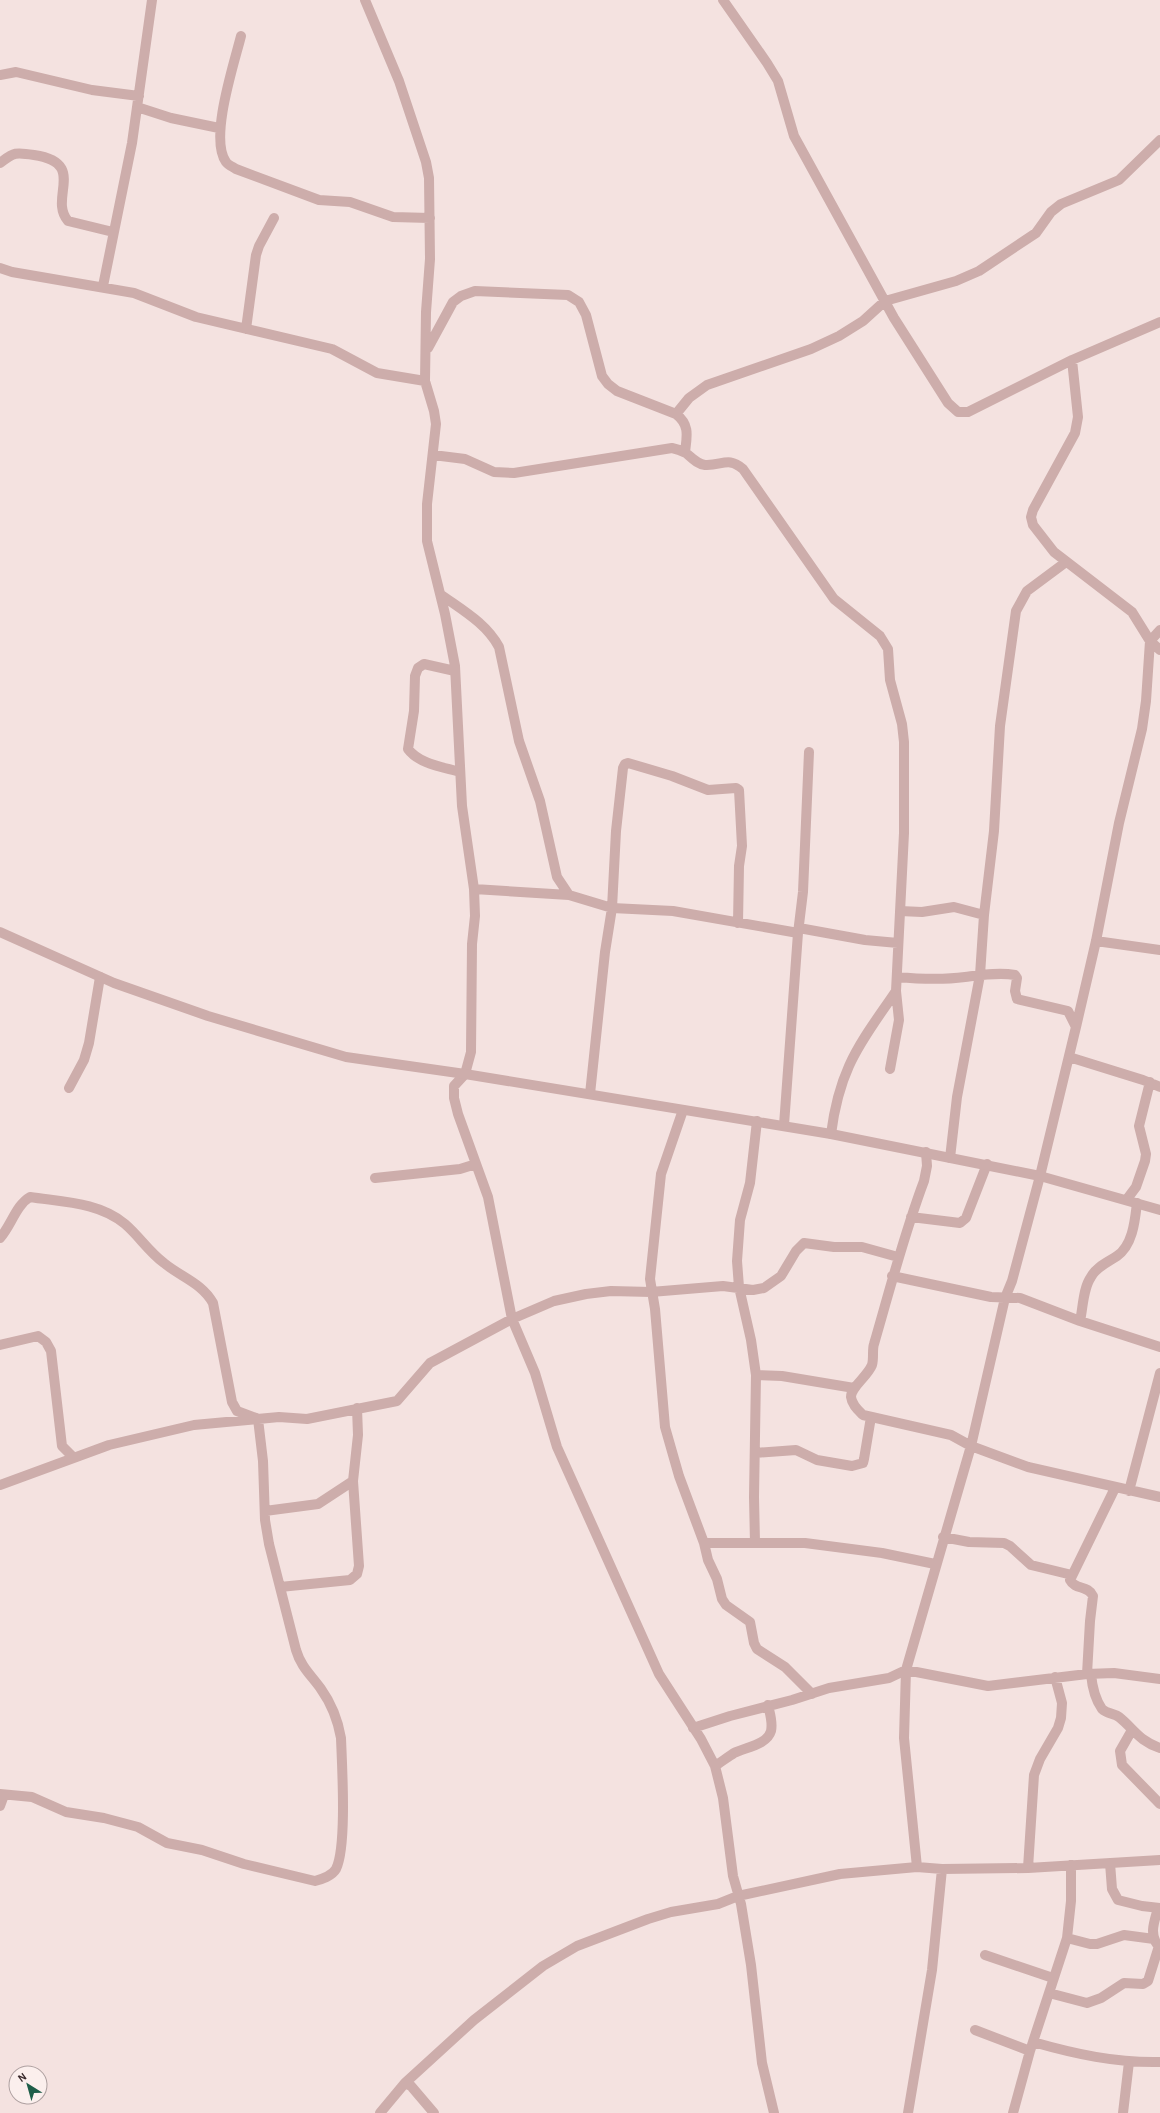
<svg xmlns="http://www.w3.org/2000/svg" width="1160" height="2113" viewBox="0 0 1160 2113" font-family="'Alegreya Sans',sans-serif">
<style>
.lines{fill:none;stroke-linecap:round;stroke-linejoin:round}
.minor{stroke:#cdadab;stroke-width:10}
.tertiary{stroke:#cdadab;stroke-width:10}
</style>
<rect width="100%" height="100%" fill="#f4e2e0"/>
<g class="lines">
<path class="minor" d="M365,0L399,81L426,162L429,178L430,259L426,312L425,381L434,411L436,424L427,504V541L445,614L455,666L462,806L474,889L475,916L472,944L471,1052L465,1074L454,1086V1098L458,1114L488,1197L512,1319L535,1373L557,1447L659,1674L701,1739L715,1766L723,1798L733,1876L741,1904L751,1965L762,2063L774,2113
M723,0L767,63L778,81L794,136L894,318L948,403L958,412H968L1072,360L1160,322
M241,36C234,64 209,139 226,162C228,165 233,167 236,169L319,200L350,202L393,217L430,218
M0,75L16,72L92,90L139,96
M137,107L171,118L219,128
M0,163C14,152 16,152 34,155C88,163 48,198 68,221L113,232
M0,268L12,272L134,293L196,317L332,349L377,373L425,381
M103,286L132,143L152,0
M246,329L256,255L259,246L274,218
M428,348L453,302L461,296L475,291L568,295L579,302L586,315L602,376L608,384L617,391L676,414C690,425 687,436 685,452
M1072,360L1078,417L1075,433L1033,510L1031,517L1033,525L1054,552L1132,612L1150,641L1160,650
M676,414L689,398L707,385L811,349L839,336L863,321L885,301L956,281L979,271L1036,233L1051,212L1061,204L1119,180L1160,140
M433,455L465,459L494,472L514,473L672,448C677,449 682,451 686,453C692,458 697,464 705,465C722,466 728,456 743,469L834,599L880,636L888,649L890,680L902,724L904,742V833L896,991L899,1020L890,1069
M440,594C462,610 486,623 499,647L519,741L540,801L557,877L569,895
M455,671L424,664L418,668L415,676L414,711L408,749C419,764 443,767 460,772
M474,889L569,895L612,908L673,911L798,933
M900,911L922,912L954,907L984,915
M799,928L865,940L898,943
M1096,941L1160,950
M897,977C919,979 943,980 965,977C981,975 999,972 1015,975L1017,978L1015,991L1017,999L1068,1011L1076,1027
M1069,1057L1143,1080L1160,1087
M69,1088L84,1060L89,1043L100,977
M590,1094L605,952L612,908L616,831L623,768L625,764L628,763L672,776L708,790L736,788L739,790L742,846L739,866L738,923
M683,1110L661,1174L650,1279L655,1309L665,1427L679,1476L704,1543L708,1560L717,1579L722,1599L726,1605L750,1622L754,1643L757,1649L785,1667L812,1694
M784,1125L798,933L803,892L809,752
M831,1134C834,1111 839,1088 849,1066C861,1039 880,1015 896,991
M926,1152L927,1166L924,1181C904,1234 890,1289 874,1344C872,1350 874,1358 872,1365C867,1377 851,1387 851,1397C852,1405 858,1410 863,1415L951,1435L971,1446L1028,1467L1160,1497
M950,1158L957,1097L980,975L984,915L994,831L1000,726L1016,611L1027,591L1066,562
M375,1178L460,1169L476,1164
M1127,1199L1136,1187L1145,1161L1146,1154L1139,1126L1150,1082
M911,1217L960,1223L966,1218L987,1164
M0,1238C11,1226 16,1205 30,1197C62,1202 99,1202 125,1224C139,1236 149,1252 164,1263C181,1277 202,1283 213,1303L232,1402L237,1411L256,1418
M892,1276L991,1297L1020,1298L1080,1321L1160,1347
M1080,1321C1083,1308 1083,1288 1091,1277C1096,1267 1108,1262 1117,1256C1133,1245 1135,1220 1137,1203
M0,1345L38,1336L46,1342L51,1351L62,1446L73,1457
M756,1375L782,1376L854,1388
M755,1453L796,1450L817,1460L852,1466L863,1463L864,1459L871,1417
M0,1485L109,1445L194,1425L279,1417L307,1419L397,1401L430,1363L512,1319L554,1301L586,1294L611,1291L651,1292L723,1286L753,1290L764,1288L781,1276L796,1251L804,1243L834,1247H862L898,1257
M1129,1491L1160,1373
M265,1511L318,1504L353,1481
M943,1537L969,1542L1004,1543L1010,1546L1031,1565L1072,1575
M704,1543H805L882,1553L935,1564
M755,1543L754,1497L756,1375L751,1340L739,1287L737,1261L740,1220L750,1183L757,1121
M280,1587L350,1580L357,1574L359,1566L353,1481L358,1435L357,1408
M1087,1674L1090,1621L1093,1596C1088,1585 1075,1590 1070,1580L1115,1488
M1091,1674C1092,1685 1095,1699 1102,1709C1107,1714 1114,1713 1119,1717C1134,1729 1139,1741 1160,1748
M693,1728L730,1716L792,1700L829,1688L889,1678L906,1670L988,1686L1087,1674L1114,1673L1160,1679
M1132,1730L1120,1751L1122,1765L1160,1804
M715,1766C721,1762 728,1757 734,1753C746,1747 767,1745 771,1731C773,1722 770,1714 768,1705
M0,1794L32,1797L66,1812L104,1818L138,1827L167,1843L202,1850L244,1864L315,1881C322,1879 332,1876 336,1869C347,1847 342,1766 341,1738C338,1721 331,1703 321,1689C311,1675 301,1667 296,1650L269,1544L265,1520L263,1461L258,1419
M0,1806L4,1795
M1110,1863L1112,1889L1118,1900L1142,1906L1160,1908
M917,1867L904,1738L906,1670L971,1446L1005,1298L1012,1281L1040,1176L1076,1027L1096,941L1119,823L1142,729L1146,701L1150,641L1160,630
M1028,1868L1034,1775L1040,1759L1058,1728L1061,1718L1062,1703L1055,1677
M1067,1938L1090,1944H1097L1124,1935L1154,1939
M1157,1944C1149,1933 1155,1920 1158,1908
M985,1955L1053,1978
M1049,1993L1087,2003L1101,1998L1124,1983L1143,1984L1148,1981L1159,1946
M975,2030L1030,2051
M1033,2042C1075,2054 1116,2063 1160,2062
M405,2083L411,2086L434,2113
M380,2113L405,2083L474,2020L543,1966L577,1946L648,1919L671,1912L718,1904L738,1896L840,1874L917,1867L942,1869L1028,1868L1160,1860
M908,2113L932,1970L942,1869
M1013,2113L1030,2051L1067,1938L1071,1901V1865
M1123,2113L1129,2062"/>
<path class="tertiary" d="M0,932L114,983L208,1016L346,1057L465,1074L831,1134L1040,1176L1160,1210"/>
</g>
<g transform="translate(28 2085) rotate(323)"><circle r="19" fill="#fbefed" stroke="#aea0a0"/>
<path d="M0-3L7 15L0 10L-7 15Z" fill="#1e5d48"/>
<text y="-6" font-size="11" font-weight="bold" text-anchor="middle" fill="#3a2a2c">N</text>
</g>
</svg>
